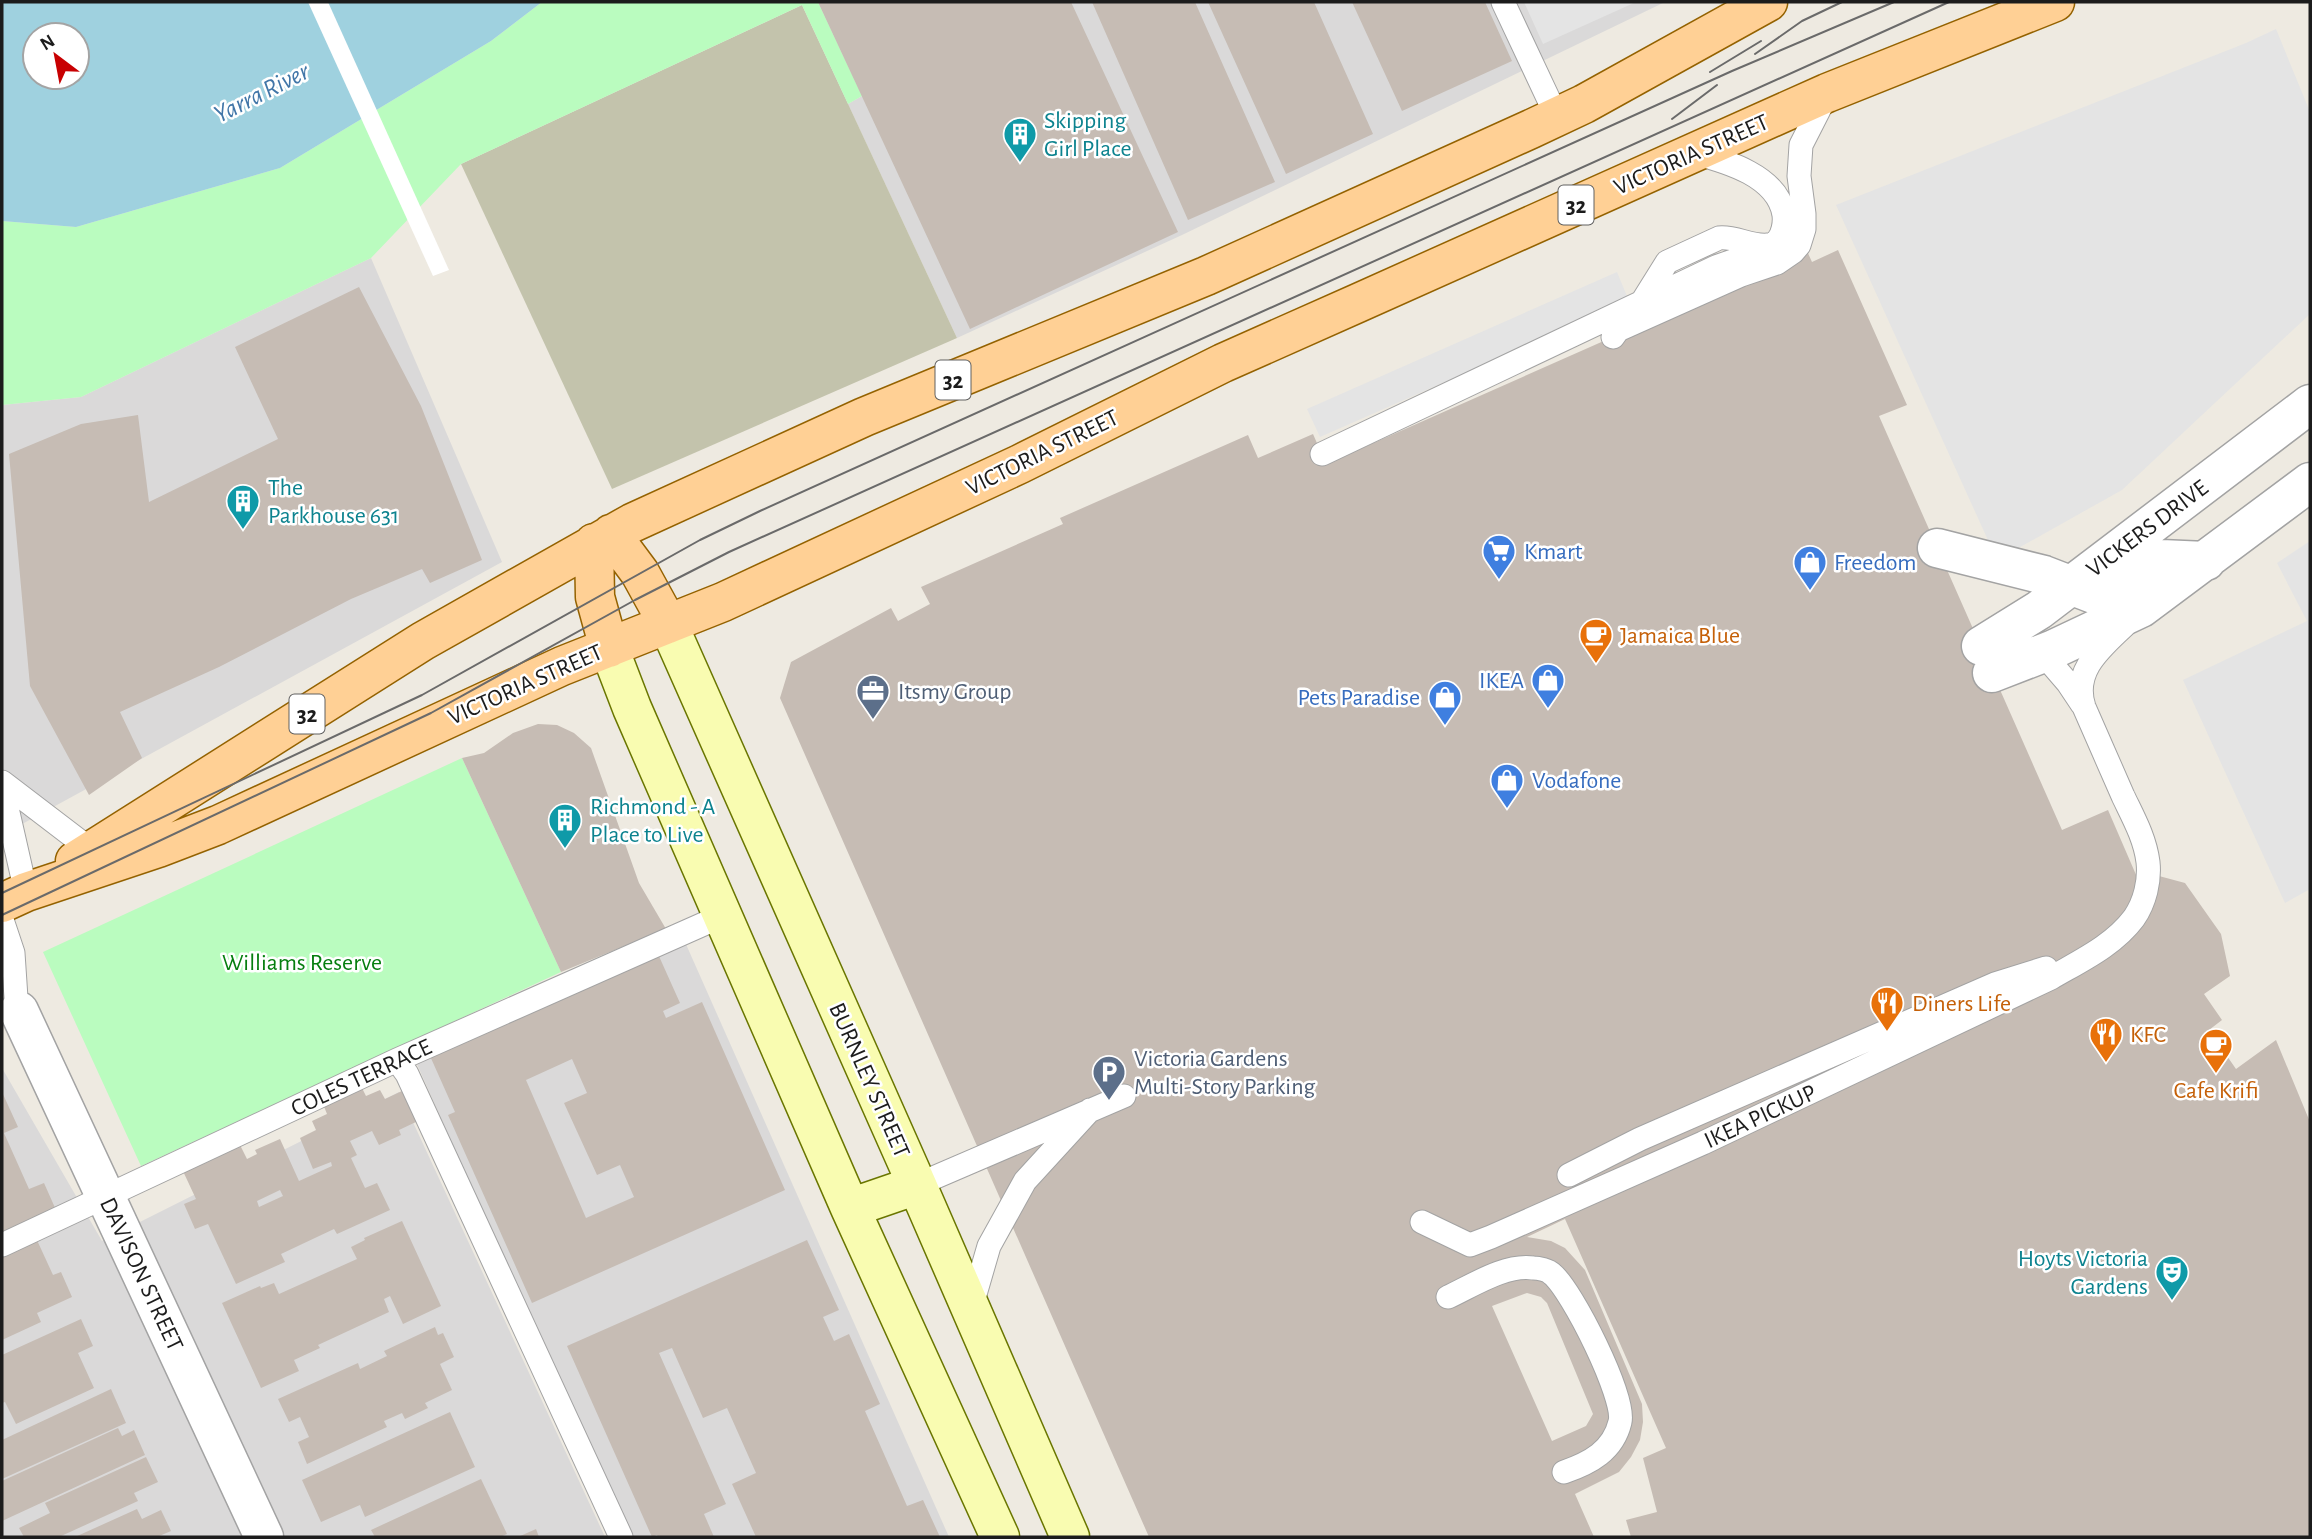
<svg xmlns="http://www.w3.org/2000/svg" width="2312" height="1539" viewBox="0 0 2312 1539" font-family="'Alegreya Sans',sans-serif">
<style>
.residential{fill:#dad9d9}
.construction{fill:#c3c3ac}
.park{fill:#bafcbf}
.parking{fill:#e4e4e4}
.water{fill:#9fd1df;fill-rule:evenodd}
.pier{fill:#fff}
.building{fill:#c6bcb4;fill-rule:evenodd}
.lines{fill:none;stroke-linecap:round;stroke-linejoin:round}
.service-casing{stroke:#a3a3a3;stroke-width:25}
.minor-casing{stroke:#a3a3a3;stroke-width:41}
.secondary-casing{stroke:#6a7600;stroke-width:41}
.primary-casing{stroke:#946200;stroke-width:41}
.service{stroke:#fff;stroke-width:23}
.minor{stroke:#fff;stroke-width:38}
.secondary{stroke:#f9fcb1;stroke-width:38}
.primary{stroke:#ffd095;stroke-width:38}
.tram{stroke:#6a6a6a;stroke-width:2}
.labels{text-anchor:middle;stroke-width:5;stroke-linejoin:round;paint-order:stroke}
.shield{fill:#fff;stroke:#606060;stroke-width:2}
.shield-label{font-size:23px;font-weight:bold;fill:#1c1c1c}
.culture-label{font-size:24px;fill:#0d838f;stroke:#fff;text-anchor:start}
.street-label{font-size:24px;fill:#1c1c1c;stroke:#fff}
.shop-label{font-size:24px;fill:#366cbe;stroke:#fff;text-anchor:start}
.food-label{font-size:24px;fill:#c56008;stroke:#fff;text-anchor:start}
.service-label{font-size:24px;fill:#4e5e75;stroke:#fff;text-anchor:start}
.park-label{font-size:24px;fill:#067e0f;stroke:#fff}
.water-label{font-size:26px;font-style:italic;fill:#4176a8;stroke:#fff}
</style>
<rect width="100%" height="100%" fill="#eeeae1"/>
<path class="residential" d="M818,2H1665L1182,235L957,338L848,104L862,96Z
M371,258L502,562L2,835V405L81,397Z
M685,942L949,1537H627L416,1062Z
M2,1068L102,1241L399,1092L605,1537H2Z"/>
<path class="construction" d="M802,5L957,338L612,489L461,164Z"/>
<path class="park" d="M542,2H818L862,96L848,104L802,5L461,164L371,258L81,397L2,405V221L76,227L280,168L491,41Z
M462,758L561,972L141,1166L43,952Z"/>
<path class="parking" d="M1524,2H1636L1543,44Z
M2276,29L2310,112V314L2122,490L1997,560L1836,205L2246,43Z
M1617,272L1629,301L1320,437L1307,409Z
M2310,541V889L2285,903L2183,680L2307,621L2277,563Z"/>
<path class="water" d="M2,2H542L491,41L280,168L76,227L2,221ZM35,35H77V77H35Z"/>
<path class="pier" d="M308,2H328L449,270L433,276Z"/>
<path class="building" d="M818,2H1071L1178,232L970,329Z
M1092,2H1195L1275,182L1188,220Z
M1208,2H1314L1373,134L1286,174Z
M1352,2H1485L1512,61L1402,111Z
M1838,250L1907,405L1879,416L2062,830L2108,810L2140,884L2159,876L2185,883L2221,934L2230,976L2204,994L2222,1020L2209,1030L2236,1069L2276,1040L2310,1122V1537H1631L1626,1520L1657,1512L1643,1458L1666,1448L1565,1219L1527,1237L1551,1241L1565,1248L1585,1270L1642,1404L1643,1422L1640,1440L1631,1457L1619,1472L1575,1494L1594,1537H1149L780,698L791,662L891,608L898,621L930,604L921,587L1063,524L1060,518L1248,435L1258,458L1313,434L1326,464L1807,251L1812,262ZM1527,1293L1541,1297L1547,1303L1593,1414L1586,1426L1552,1441L1492,1306Z
M359,287L421,406L482,560L430,583L422,569L351,599L219,667L120,712L142,758L89,795L30,686L9,454L81,424L138,415L149,502L278,439L235,347Z
M538,724L557,725L574,733L591,748L639,883L666,929L561,972L462,758L484,753L513,733Z
M658,954L680,1003L663,1011L666,1018L702,1002L785,1190L532,1303L448,1115L455,1112L430,1056ZM572,1059L587,1093L564,1103L597,1175L620,1165L634,1197L586,1218L526,1080Z
M361,1086L366,1096L380,1090L385,1099L404,1090L418,1121L399,1130L401,1135L379,1145L372,1131L350,1141L357,1155L351,1158L365,1188L377,1183L390,1210L337,1234L334,1229L281,1254L285,1262L236,1284L208,1224L195,1229L184,1204L196,1199L182,1169L239,1143L247,1159L257,1154L255,1150L280,1139L299,1181L332,1166L331,1162L313,1169L300,1138L316,1130L312,1121L327,1114L323,1104ZM280,1190L283,1196L259,1207L257,1201Z
M2,1092L18,1127L4,1133L29,1189L44,1183L56,1210L2,1235Z
M402,1221L441,1306L403,1324L390,1296L384,1299L389,1312L318,1345L320,1348L294,1360L299,1371L261,1388L222,1303L260,1286L261,1288L274,1283L279,1294L357,1259L351,1247L365,1240L364,1238Z
M36,1238L53,1275L61,1272L72,1297L37,1313L41,1322L2,1340V1254Z
M807,1240L839,1310L823,1317L834,1341L849,1334L880,1404L865,1411L907,1506L923,1500L940,1537H756L732,1484L756,1473L727,1408L703,1418L672,1348L659,1353L726,1504L704,1514L714,1537H658L657,1535L652,1537L567,1346Z
M81,1319L93,1346L78,1353L94,1388L16,1424L5,1402L2,1403V1355Z
M435,1327L438,1335L443,1333L454,1357L440,1364L452,1390L425,1403L428,1408L405,1419L402,1413L384,1421L387,1427L307,1464L298,1442L309,1437L300,1417L289,1422L278,1399L358,1363L360,1369L387,1356L384,1351Z
M111,1389L126,1423L2,1479V1440Z
M450,1412L475,1467L365,1517L360,1505L321,1522L302,1480Z
M118,1428L122,1436L134,1430L145,1455L2,1521V1481Z
M146,1457L158,1482L134,1493L138,1501L59,1537H24L19,1528L50,1513L45,1503Z
M481,1479L507,1534L500,1537H375L371,1530Z
M137,1509L142,1519L161,1510L171,1531L157,1537H75Z
M536,1529L539,1537H518Z"/>
<g class="lines">
<defs>
<path id="service" d="M1503,2L1557,117
M1642,302L1667,262L1719,238C1735,236 1751,247 1768,245
M1613,337L1618,330L1741,275L1777,263L1793,252L1799,245L1804,229V214L1799,176L1801,145L1826,96
M1322,454L1716,267C1731,261 1768,251 1777,241C1783,235 1785,223 1784,215C1778,176 1726,161 1694,153
M2043,654L2068,683L2082,704
M2,782L91,850
M2,786L26,892
M2,920L13,953L16,998L19,1011
M397,1060L407,1074L621,1537
M1569,1175L1640,1139L1995,984L2046,968
M917,1185L1124,1096
M1422,1222L1470,1245L1491,1237L1703,1143L2051,978C2080,961 2113,946 2134,918C2145,902 2150,881 2148,862C2145,838 2133,817 2123,796C2110,766 2097,737 2084,707C2072,671 2101,648 2124,626
M2,1245L397,1060L724,915
M1448,1297C1472,1286 1505,1264 1533,1268C1539,1268 1548,1270 1552,1274C1572,1290 1626,1398 1620,1422C1613,1451 1590,1463 1564,1472
M971,1308L989,1246L1025,1181L1090,1110"/>
<path id="minor" d="M1937,548L2044,575L2101,597L2106,596L2161,559L2206,561
M1981,646L2039,610L2310,404
M1992,673L2054,649L2141,608L2310,482
M19,1011L264,1537"/>
<path id="secondary" d="M668,624L917,1185L1070,1537
M609,648L632,708L850,1208L1000,1537
M850,1208L917,1185"/>
<path id="primary" d="M611,534L640,573L668,624
M594,543L595,597L609,648
M75,861L423,641L632,523L864,417L1206,276L1531,129L1584,104L1768,2
M2,903L26,892L158,848L218,825L562,666L723,602L1020,464L1223,363L1358,303L1827,93L2055,2"/>
</defs>
<use href="#service" class="service-casing"/>
<use href="#minor" class="minor-casing"/>
<use href="#secondary" class="secondary-casing"/>
<use href="#primary" class="primary-casing"/>
<use href="#service" class="service"/>
<use href="#minor" class="minor"/>
<use href="#secondary" class="secondary"/>
<use href="#primary" class="primary"/>
<path class="tram" d="M1755,54L1802,21L1842,2
M1710,72L1761,41
M1672,119L1717,85
M2,893L422,695L700,540L760,511L1732,71L1894,2
M2,915L431,713L635,600L729,552L1949,2"/>
</g>
<defs>
<symbol id="building-pin" viewBox="-11 -11 22 30"><path d="M0 17L-7.5 6A9.5 9.5 0 1 1 7.5 6Z" fill="#0f9aa8" stroke="#fff"/><path d="M-4-6H4V6H1V3H-1V6H-4ZM-2.5-4.3h1.7v1.8h-1.7ZM.8-4.3h1.7v1.8H.8ZM-2.5-1h1.7V.8h-1.7ZM.8-1h1.7V.8H.8Z" fill="#fff"/></symbol>
<symbol id="supermarket-pin" viewBox="-11 -11 22 30"><path d="M0 17L-7.5 6A9.5 9.5 0 1 1 7.5 6Z" fill="#3f7fe0" stroke="#fff"/><path d="M-6-5.5h2.5l.6 2H6L4.5 2H-2.5L-4.4-4H-6ZM-1.5 3.2a1.3 1.3 0 1 0 .1 0ZM3 3.2a1.3 1.3 0 1 0 .1 0Z" fill="#fff"/></symbol>
<symbol id="shop-pin" viewBox="-11 -11 22 30"><path d="M0 17L-7.5 6A9.5 9.5 0 1 1 7.5 6Z" fill="#3f7fe0" stroke="#fff"/><path d="M-5-2.5h2.3a2.7 3.5 0 0 1 5.4 0H5L5.5 6h-11ZM-1.5-2.5h3a1.5 2.3 0 0 0-3 0Z" fill="#fff"/></symbol>
<symbol id="cafe-pin" viewBox="-11 -11 22 30"><path d="M0 17L-7.5 6A9.5 9.5 0 1 1 7.5 6Z" fill="#e8710a" stroke="#fff"/><path d="M-5.5-4.5H6V0H3Q3 3.5 0 3.5H-2.5Q-5.5 3.5-5.5 0ZM3-3.2v2h1.7v-2ZM-6 4.5H4V6H-6Z" fill="#fff"/></symbol>
<symbol id="office-pin" viewBox="-11 -11 22 30"><path d="M0 17L-7.5 6A9.5 9.5 0 1 1 7.5 6Z" fill="#5c6f8a" stroke="#fff"/><path d="M-6-3h4V-5.5h4V-3h4V5H-6ZM-1-4.5V-3h2v-1.5ZM-6 0V1H6V0Z" fill="#fff"/></symbol>
<symbol id="restaurant-pin" viewBox="-11 -11 22 30"><path d="M0 17L-7.5 6A9.5 9.5 0 1 1 7.5 6Z" fill="#e8710a" stroke="#fff"/><path d="M-5-6h1v4h1v-4h1v4h1v-4h1v5L-1.5 .5V6h-2V.5L-5-1ZM5-6V6H3V1.5H1.5Q1.5-4 5-6Z" fill="#fff"/></symbol>
<symbol id="parking-pin" viewBox="-11 -11 22 30"><path d="M0 17L-7.5 6A9.5 9.5 0 1 1 7.5 6Z" fill="#5c6f8a" stroke="#fff"/><path d="M-3.5-5.5H1a3.5 3.5 0 0 1 0 7H-1V5.5H-3.5ZM-1-3.4V-.6H.8a1.4 1.4 0 0 0 0-2.8Z" fill="#fff"/></symbol>
<symbol id="theatre-pin" viewBox="-11 -11 22 30"><path d="M0 17L-7.5 6A9.5 9.5 0 1 1 7.5 6Z" fill="#0f9aa8" stroke="#fff"/><path d="M-5-5.5Q0-4 5-5.5V0Q5 5 0 6Q-5 5-5 0ZM-3.3-2.5H-1v1.5H-3.3ZM1-2.5H3.3v1.5H1ZM-2.8 1Q0 5.5 2.8 1Z" fill="#fff"/></symbol>
</defs>
<g fill-rule="evenodd">
<use href="#building-pin" x="1001" y="115" width="38" height="52"/>
<use href="#building-pin" x="224" y="482" width="38" height="52"/>
<use href="#supermarket-pin" x="1480" y="532" width="38" height="52"/>
<use href="#shop-pin" x="1791" y="543" width="38" height="52"/>
<use href="#cafe-pin" x="1577" y="616" width="38" height="52"/>
<use href="#shop-pin" x="1529" y="661" width="38" height="52"/>
<use href="#office-pin" x="854" y="672" width="38" height="52"/>
<use href="#shop-pin" x="1426" y="678" width="38" height="52"/>
<use href="#shop-pin" x="1488" y="761" width="38" height="52"/>
<use href="#building-pin" x="546" y="801" width="38" height="52"/>
<use href="#restaurant-pin" x="1868" y="984" width="38" height="52"/>
<use href="#restaurant-pin" x="2087" y="1015" width="38" height="52"/>
<use href="#cafe-pin" x="2197" y="1026" width="38" height="52"/>
<use href="#parking-pin" x="1090" y="1053" width="38" height="52"/>
<use href="#theatre-pin" x="2153" y="1253" width="38" height="52"/>
</g>
<g class="labels">
<g class="shield">
<rect x="1558.5" y="185.5" width="35" height="39" rx="5"/>
<rect x="935.5" y="360.5" width="35" height="39" rx="5"/>
<rect x="289.5" y="694.5" width="35" height="39" rx="5"/>
</g>
<g class="shield-label">
<text x="1576" y="213">32</text>
<text x="953" y="388">32</text>
<text x="307" y="722">32</text>
</g>
<g class="culture-label">
<text x="1044" y="128">Skipping<tspan x="1044" dy="28">Girl Place</tspan></text>
<text x="268" y="495">The<tspan x="268" dy="28">Parkhouse 631</tspan></text>
<text x="590" y="814">Richmond - A<tspan x="590" dy="28">Place to Live</tspan></text>
<text x="2148" y="1266" text-anchor="end">Hoyts Victoria<tspan x="2148" dy="28">Gardens</tspan></text>
</g>
<g class="street-label">
<text transform="translate(1691 154) rotate(-24)" y="8">VICTORIA STREET</text>
<text transform="translate(1042 452) rotate(-26)" y="8">VICTORIA STREET</text>
<text transform="translate(2147 528) rotate(-37)" y="8">VICKERS DRIVE</text>
<text transform="translate(525 684) rotate(-24)" y="8">VICTORIA STREET</text>
<text transform="translate(361 1077) rotate(-25)" y="8">COLES TERRACE</text>
<text transform="translate(870 1080) rotate(66)" y="8">BURNLEY STREET</text>
<text transform="translate(1760 1116) rotate(-25)" y="8">IKEA PICKUP</text>
<text transform="translate(142 1274) rotate(65)" y="8">DAVISON STREET</text>
</g>
<g class="shop-label">
<text x="1524" y="559">Kmart</text>
<text x="1834" y="570">Freedom</text>
<text x="1524" y="688" text-anchor="end">IKEA</text>
<text x="1420" y="705" text-anchor="end">Pets Paradise</text>
<text x="1532" y="788">Vodafone</text>
</g>
<g class="food-label">
<text x="1620" y="643">Jamaica Blue</text>
<text x="1912" y="1011">Diners Life</text>
<text x="2130" y="1042">KFC</text>
<text x="2216" y="1098" text-anchor="middle">Cafe Krifi</text>
</g>
<g class="service-label">
<text x="898" y="699">Itsmy Group</text>
<text x="1134" y="1066">Victoria Gardens<tspan x="1134" dy="28">Multi-Story Parking</tspan></text>
</g>
<g class="park-label">
<text x="302" y="970">Williams Reserve</text>
</g>
<g class="water-label">
<text transform="translate(261 92) rotate(-27)" y="9">Yarra River</text>
</g>
</g>
<rect width="2312" height="1539" fill="none" stroke="#1c1c1c" stroke-width="7"/>
<g transform="translate(56 56) rotate(328)"><circle r="33" fill="#ffffff" stroke="#a4a4a4" stroke-width="2"/>
<path d="M0-5L12 26L0 18L-12 26Z" fill="#c80002"/>
<text y="-10" font-size="19" font-weight="bold" text-anchor="middle" fill="#1c1c1c">N</text>
</g>
</svg>
